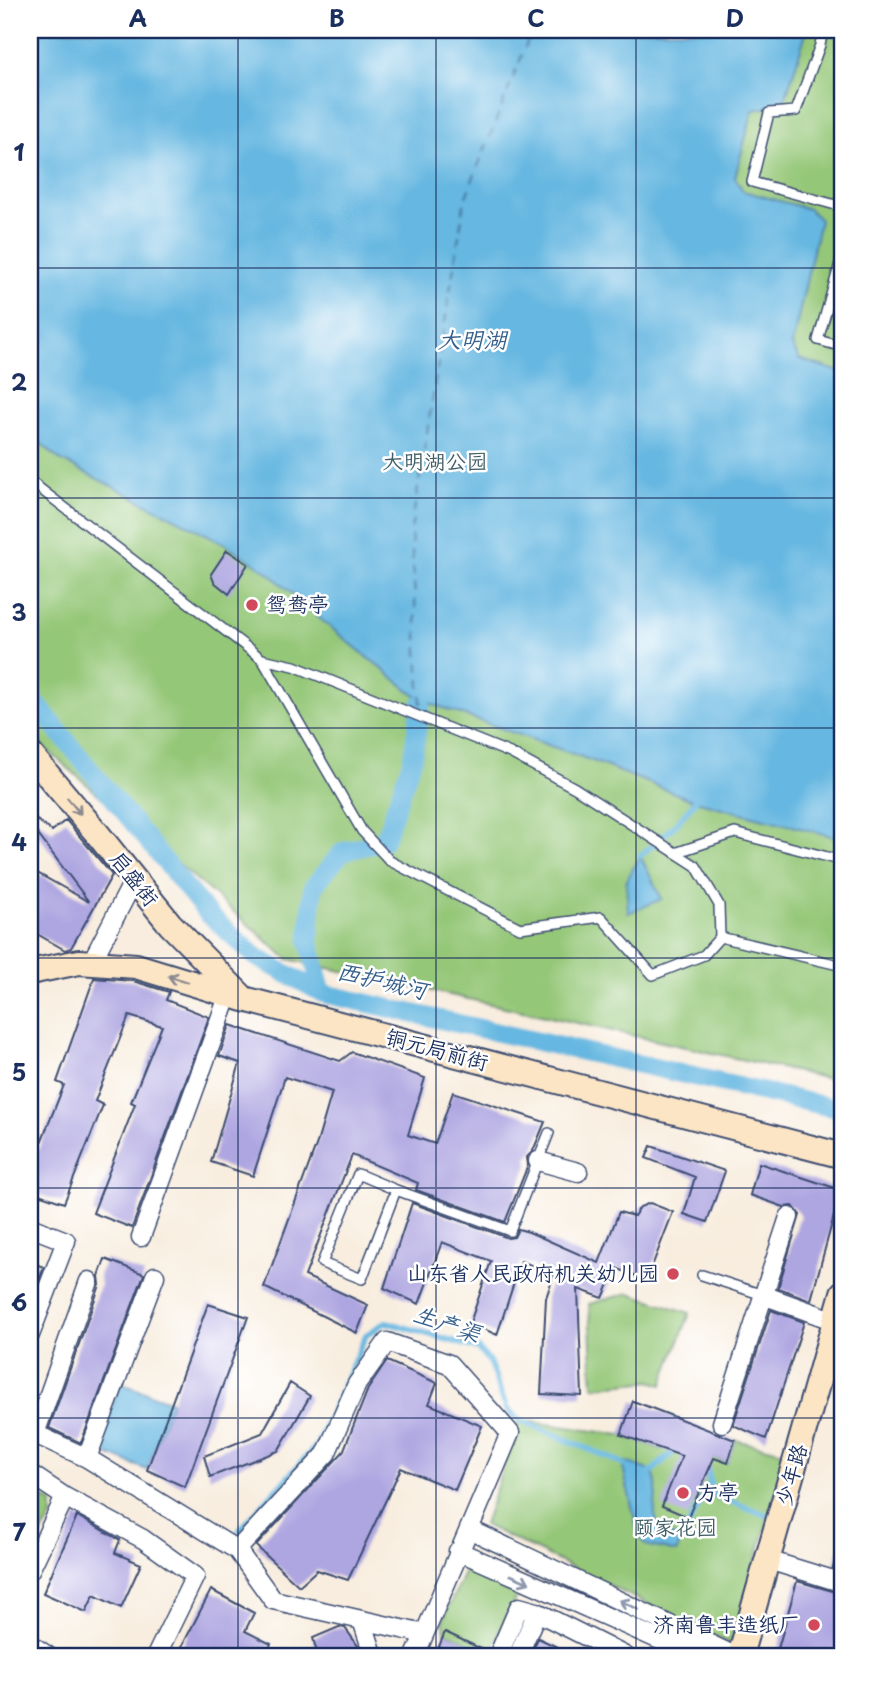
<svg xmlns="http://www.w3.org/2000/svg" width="873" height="1686" viewBox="0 0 873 1686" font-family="'Playpen Sans','LXGW WenKai TC',sans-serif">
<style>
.green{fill:#95c778;stroke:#587b6b;stroke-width:2}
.water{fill:#66b7e1;stroke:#4073a0;stroke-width:2}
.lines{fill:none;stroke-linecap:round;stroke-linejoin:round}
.stream{stroke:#66b7e1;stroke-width:6}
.canal{stroke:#66b7e1;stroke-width:19}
.ferry{stroke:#355f8c;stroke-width:2;stroke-dasharray:9 7;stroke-linecap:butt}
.building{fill:#aea6e1}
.lane-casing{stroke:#3c4c71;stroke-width:12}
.street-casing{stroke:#3c4c71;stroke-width:21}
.secondary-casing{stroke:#3c4c71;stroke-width:28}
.lane{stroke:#fff;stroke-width:9}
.street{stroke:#fff;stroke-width:18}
.secondary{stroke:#fce5c4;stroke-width:24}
.oneway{stroke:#8c8a91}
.oneway2{stroke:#8d97ae}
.grid{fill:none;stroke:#1b2f5e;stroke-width:2;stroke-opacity:0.55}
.poi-dot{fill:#d1495b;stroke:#fff;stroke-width:2.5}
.labels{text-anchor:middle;stroke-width:5;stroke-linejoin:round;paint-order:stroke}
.park-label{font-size:21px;fill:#405d66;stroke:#fff}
.poi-label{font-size:21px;fill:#1b2f5e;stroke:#fff;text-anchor:start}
.street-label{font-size:21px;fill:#1b2f5e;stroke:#fff}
.water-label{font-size:23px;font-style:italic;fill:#355f8c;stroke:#fff}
.neatline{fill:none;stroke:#1b2f5e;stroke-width:2.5}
.grid-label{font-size:23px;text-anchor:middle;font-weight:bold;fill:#1b2f5e}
</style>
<rect width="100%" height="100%" fill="#fff"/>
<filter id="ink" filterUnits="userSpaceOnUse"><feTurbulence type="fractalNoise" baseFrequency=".0143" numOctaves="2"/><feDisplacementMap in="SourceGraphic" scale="14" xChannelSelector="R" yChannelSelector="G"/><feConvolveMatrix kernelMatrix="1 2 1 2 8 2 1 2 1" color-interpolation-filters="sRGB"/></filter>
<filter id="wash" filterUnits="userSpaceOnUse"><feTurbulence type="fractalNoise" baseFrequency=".00686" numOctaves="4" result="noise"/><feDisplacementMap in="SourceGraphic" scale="28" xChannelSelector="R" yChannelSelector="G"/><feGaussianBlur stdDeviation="1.57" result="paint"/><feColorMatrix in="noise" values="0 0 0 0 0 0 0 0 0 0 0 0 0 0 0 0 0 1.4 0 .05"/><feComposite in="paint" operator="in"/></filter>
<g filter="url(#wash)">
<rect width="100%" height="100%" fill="#f8edde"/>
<path class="green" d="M30,30H843V1082L288,959L30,735Z
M629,1293L690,1313L662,1385L651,1381L593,1387L589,1304Z
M519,1420L621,1435L662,1449L666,1439L727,1463L735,1440L788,1453L731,1644L484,1525Z
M35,1496L52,1502V1517L30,1553V1501Z
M467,1566L519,1590L490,1653L445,1632L443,1620Z"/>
<path class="water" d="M30,30H807L785,99L775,106L753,110L735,177L743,191L809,209L820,220L792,345L799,359L843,373V839L695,801L590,760L421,700L325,623L269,573L224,543L60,460L30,434Z
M640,856L662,899L628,913L626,882Z
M120,1383L172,1402L147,1470L97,1450Z
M626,1462L652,1471C663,1491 648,1509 659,1525C664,1533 674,1534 680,1542L677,1552L646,1545L639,1537L623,1468Z"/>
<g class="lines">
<path class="stream" d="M640,856L675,825L695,801
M652,1471L676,1450
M706,1492L772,1517
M240,1530L317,1445L366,1335L386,1322L477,1348L489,1361L507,1409L519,1420L624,1464
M680,1542L710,1483L707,1467"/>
<path class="canal" d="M30,696L206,912L256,957L322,993L843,1110
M322,993L309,941L313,887L342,852L384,841L412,760L421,704"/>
<path class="ferry" d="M421,704L411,530L465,199L532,30"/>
</g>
<g id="blocks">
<path class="building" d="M227,550L248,564L229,594L214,582L211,574Z
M30,815L52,831L66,820L112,875L71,948L65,950L30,930V869L89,902L30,824Z
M94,978L133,981L169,992L166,1000L209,1017L132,1228L93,1213L135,1104L131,1102L162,1026L129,1016L95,1101L103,1105L64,1203L30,1191V1170L64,1085L57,1082Z
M230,1025L340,1061L352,1052L425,1078L408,1135L435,1144L453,1092L545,1122L533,1151L527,1157L528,1165L505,1222L416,1190L418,1183L352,1155L305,1276L368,1305L357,1333L264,1287L318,1140L332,1092L285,1077L253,1176L211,1162L240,1063L219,1056Z
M651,1146L725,1171L707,1222L684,1214L695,1177L646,1158Z
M759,1163L841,1190L811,1300L778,1288L800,1215L793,1206L784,1207L750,1195Z
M412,1203L508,1238L514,1237L518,1229L529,1232L599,1263L619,1212L634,1216L640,1207L650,1203L673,1212L649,1274L639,1277L616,1268L603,1298L578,1289L582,1396L541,1394L546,1298L554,1274L521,1261L497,1335L470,1323L491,1261L442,1242L419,1304L384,1288Z
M105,1259L144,1274L81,1443L49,1428L100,1285L99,1276Z
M30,1262L44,1267L30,1304Z
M208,1304L248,1317L185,1487L147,1470Z
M771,1310L804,1322L766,1439L733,1425Z
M387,1361L437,1383L429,1404L482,1426L455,1490L401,1468L348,1580L317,1570L299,1586L256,1546L343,1452L368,1389Z
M290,1383L310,1396L278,1451L210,1477L204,1456L262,1433Z
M633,1401L735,1440L728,1463L714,1458L688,1517L662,1506L682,1456L621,1435Z
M77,1516L120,1540L115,1553L141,1564L121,1608L94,1595L86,1612L43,1593Z
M840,1546H843V1571L833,1568Z
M797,1581L843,1594V1656H776Z
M211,1590L254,1613L245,1631L271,1644L264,1656H177Z
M339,1627L345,1628L358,1646L362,1656H318L313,1638Z
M445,1632L488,1652L487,1656H435Z
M538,1638L576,1656H530Z"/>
</g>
</g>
<g filter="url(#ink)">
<use href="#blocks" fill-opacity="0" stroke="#3c4c71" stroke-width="2"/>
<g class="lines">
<defs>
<path id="lane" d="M823,30L820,45L796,111L769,113L752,182L843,207
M843,253L818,340L843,347
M30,481L262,659L294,666L510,753L575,788L696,866L719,905L720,937L843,966
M262,659L362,831L390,861L520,928L601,917L653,975L704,955L720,937
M675,853L735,833L843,861
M396,1190L362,1279L322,1263L358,1174L396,1190L510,1231L549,1133
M702,1275L763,1295"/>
<path id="street" d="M91,963L134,880
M538,1161L578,1172
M30,1227L66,1241L30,1335
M141,1237L229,994
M155,1276L87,1458L237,1550
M763,1295L835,1321
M722,1423L789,1217
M87,1458L35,1434L89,1281
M32,1475L65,1497
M469,1529L735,1656
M458,1551L696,1656
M768,1560L843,1583
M30,1570L65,1497L143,1539L195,1576L156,1656
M362,1620L373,1654L376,1656
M30,1644L48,1656
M415,1656L510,1433L449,1364L387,1342L357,1384L326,1454L237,1550L273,1600L424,1634
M498,1656L519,1607L537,1612L625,1656
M518,1656L537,1612"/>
<path id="secondary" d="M30,754L96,832L170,924L241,996
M30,972L79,962L136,966L244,999L843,1156
M740,1656L843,1293"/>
</defs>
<use href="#lane" class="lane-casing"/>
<use href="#street" class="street-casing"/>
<use href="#secondary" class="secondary-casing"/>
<use href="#lane" class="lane"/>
<use href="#street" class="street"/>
<use href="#secondary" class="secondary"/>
</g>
<defs><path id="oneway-shaft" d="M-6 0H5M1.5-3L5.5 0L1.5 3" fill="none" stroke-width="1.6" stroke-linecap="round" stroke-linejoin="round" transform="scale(1.75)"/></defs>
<g class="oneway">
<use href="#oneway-shaft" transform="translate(74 806) rotate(50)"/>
<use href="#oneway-shaft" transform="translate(178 979) rotate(-163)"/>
</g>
<g class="oneway2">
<use href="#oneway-shaft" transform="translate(520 1579) rotate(24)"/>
<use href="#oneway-shaft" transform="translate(629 1605) rotate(-154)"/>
</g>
</g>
<path class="grid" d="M238,30V1656M436,30V1656M636,30V1656M30,268H843M30,498H843M30,728H843M30,958H843M30,1188H843M30,1418H843"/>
<g class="poi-dot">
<circle cx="252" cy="605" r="7"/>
<circle cx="673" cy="1274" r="7"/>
<circle cx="683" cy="1493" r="7"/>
<circle cx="814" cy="1625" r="7"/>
</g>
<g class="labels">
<g class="park-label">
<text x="435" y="469">大明湖公园</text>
<text x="675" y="1535">颐家花园</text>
</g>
<g class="poi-label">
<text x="266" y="612">鸳鸯亭</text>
<text x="659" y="1281" text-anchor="end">山东省人民政府机关幼儿园</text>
<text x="697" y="1500">方亭</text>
<text x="800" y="1632" text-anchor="end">济南鲁丰造纸厂</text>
</g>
<g class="street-label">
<text transform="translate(134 879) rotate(52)" y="7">启盛街</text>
<text transform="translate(437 1050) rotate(15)" y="7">铜元局前街</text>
<text transform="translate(792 1475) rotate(-74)" y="7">少年路</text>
</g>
<g class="water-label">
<text x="472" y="348">大明湖</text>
<text transform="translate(382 981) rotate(13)" y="8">西护城河</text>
<text transform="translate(447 1324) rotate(19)" y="8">生产渠</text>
</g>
</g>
<rect width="873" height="1686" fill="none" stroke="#fff" stroke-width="77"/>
<rect x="38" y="38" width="796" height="1610" class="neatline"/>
<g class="grid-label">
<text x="138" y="27">A</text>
<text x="337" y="27">B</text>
<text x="536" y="27">C</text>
<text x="735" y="27">D</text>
<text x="19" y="161">1</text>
<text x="19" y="391">2</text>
<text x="19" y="621">3</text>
<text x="19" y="851">4</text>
<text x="19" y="1081">5</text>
<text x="19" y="1311">6</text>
<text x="19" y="1541">7</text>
</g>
</svg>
